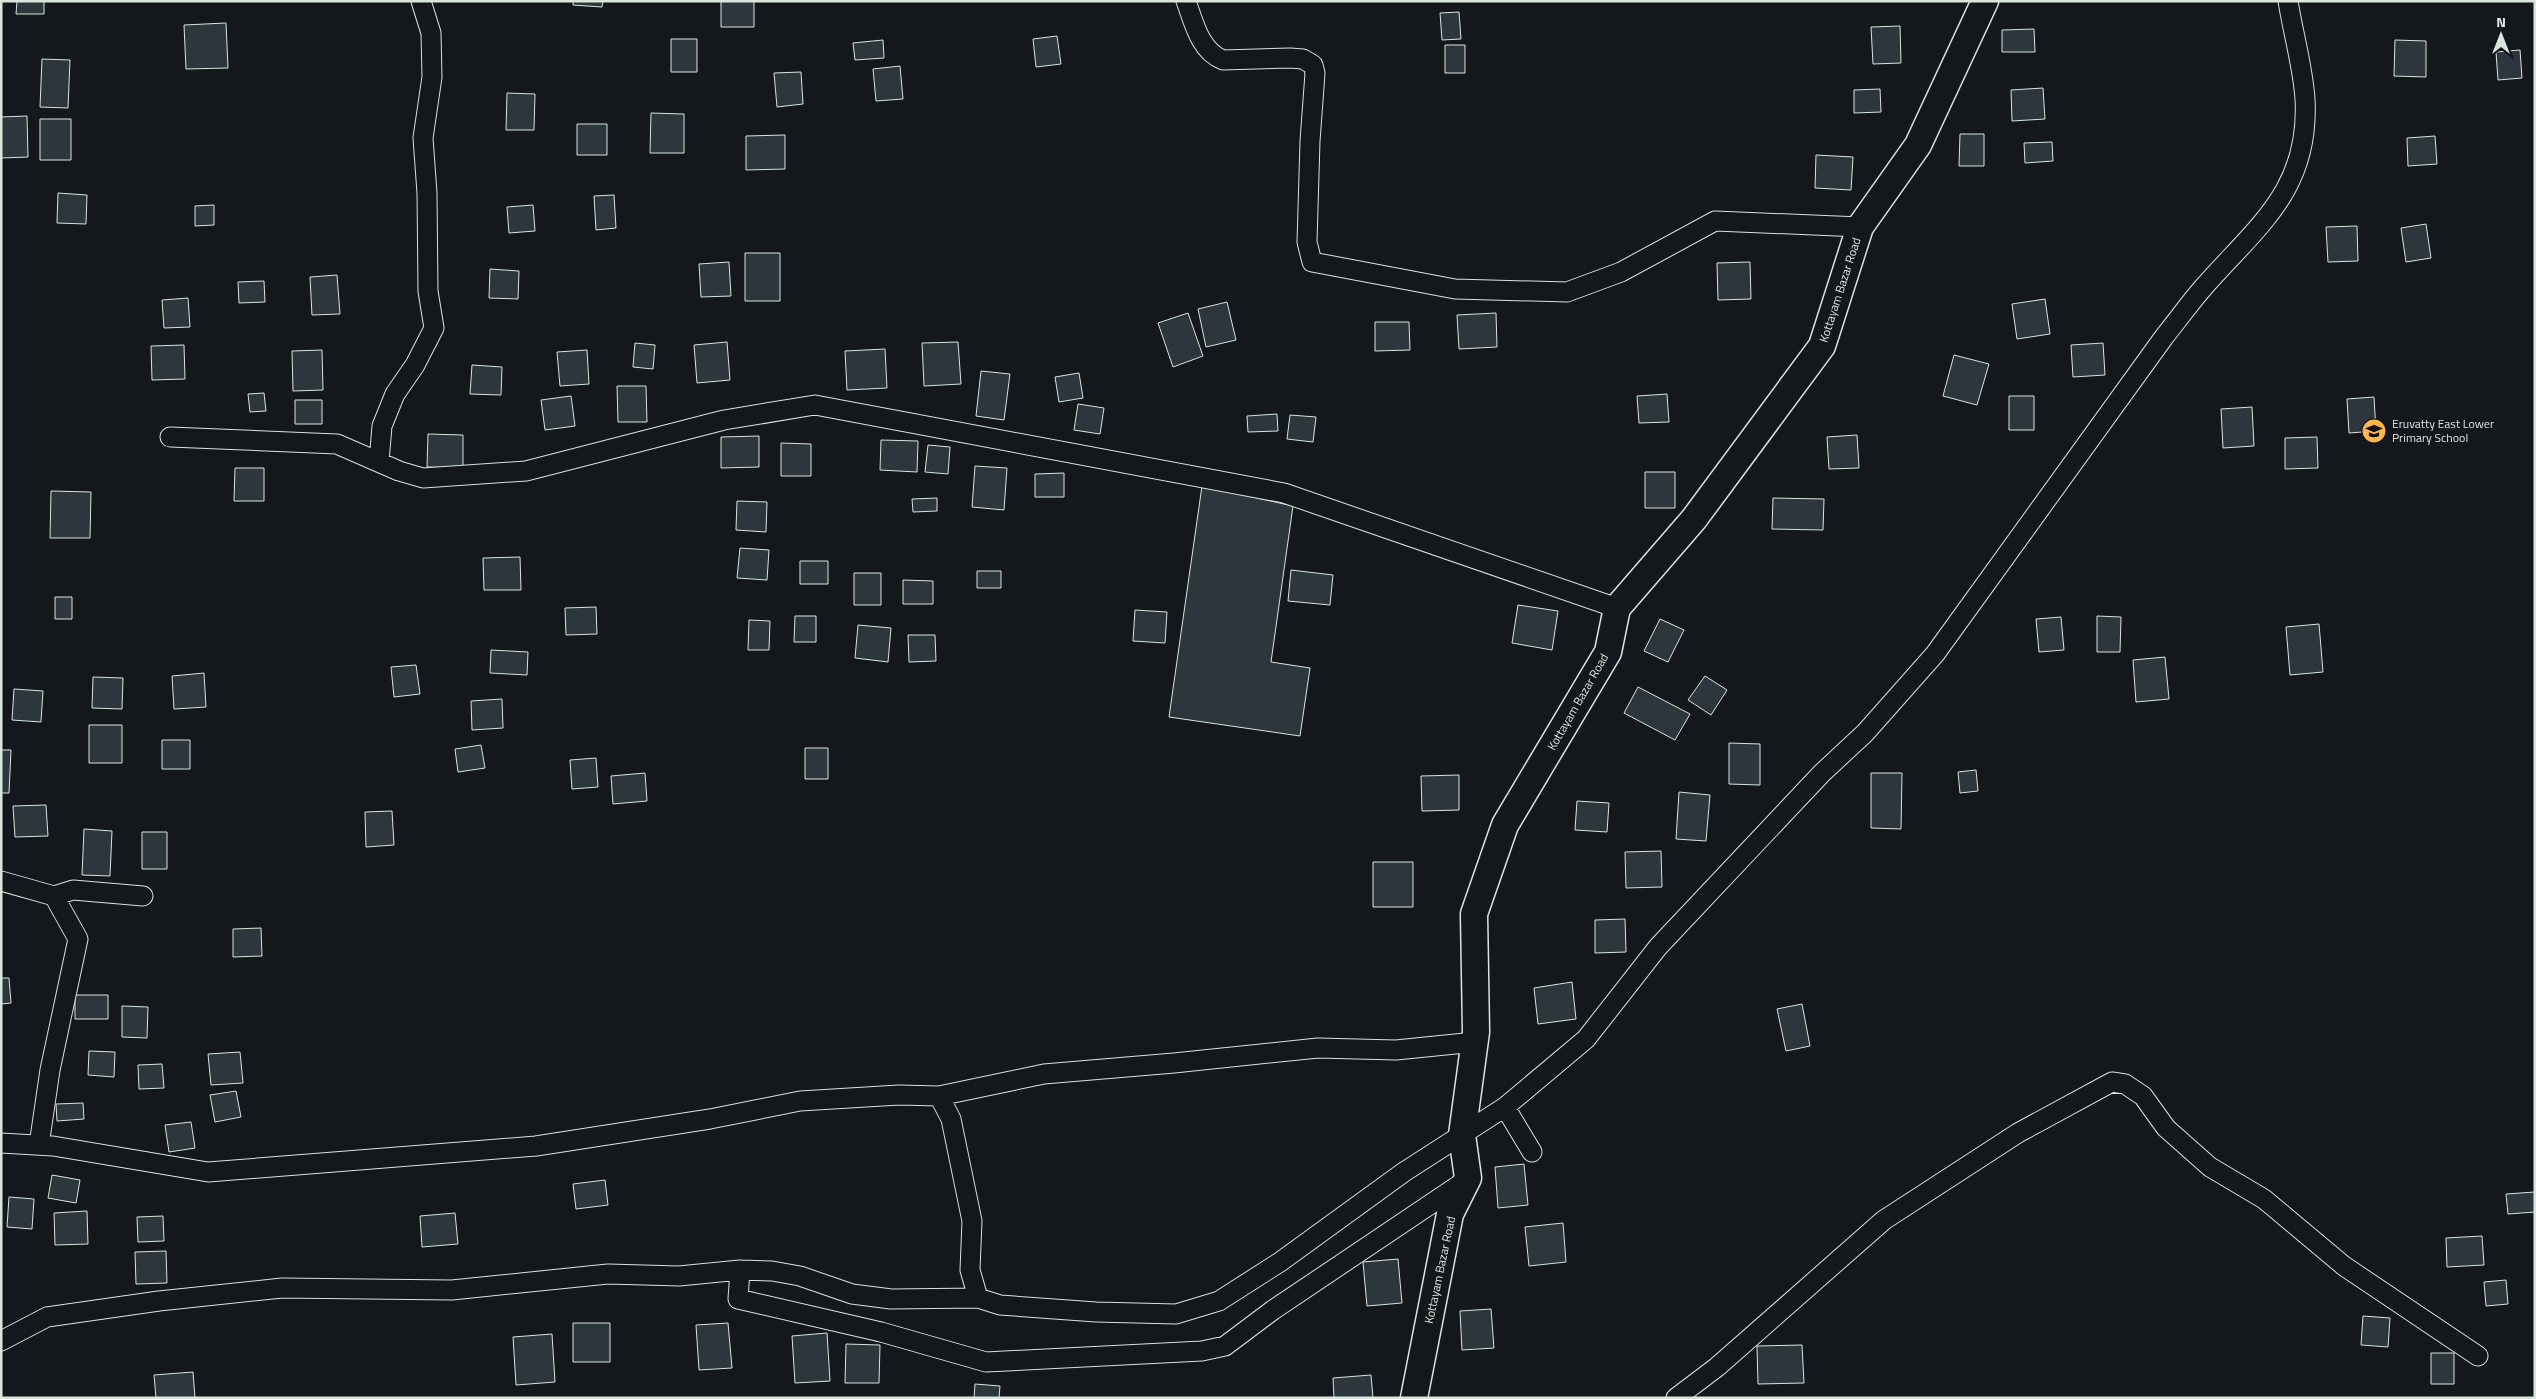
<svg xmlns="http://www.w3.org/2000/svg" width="2536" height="1399" viewBox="0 0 2536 1399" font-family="'Titillium Web',sans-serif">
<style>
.building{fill:#2c363c;stroke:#d8e6dc}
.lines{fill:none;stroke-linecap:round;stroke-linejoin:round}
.street-casing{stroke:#d8e6dc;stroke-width:21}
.secondary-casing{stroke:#d8e6dc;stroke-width:29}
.street{stroke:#14181c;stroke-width:19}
.secondary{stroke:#14181c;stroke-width:26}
.labels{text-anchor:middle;stroke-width:4;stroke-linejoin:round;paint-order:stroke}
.street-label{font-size:12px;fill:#d8e6dc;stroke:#14181c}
.poi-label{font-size:12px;fill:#d8e6dc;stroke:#14181c;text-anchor:start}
</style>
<rect width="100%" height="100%" fill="#14181c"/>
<path class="building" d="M17,1H44V14H16Z
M573,1H603L602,7L573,5Z
M721,1H754V27H721Z
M1459,12L1461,39L1442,40L1440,13Z
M226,23L228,68L186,69L184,25Z
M1900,26L1901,63L1873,64L1871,27Z
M2034,29L2035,52H2002V30Z
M1057,36L1061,64L1036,67L1033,39Z
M671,39H697V72H671Z
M883,40L884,58L855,60L853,43Z
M2395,40L2426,41V77L2394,76Z
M1445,45H1465V73H1445Z
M2520,50L2522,78L2498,80L2496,52Z
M42,59L70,60L68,108L40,107Z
M900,66L903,99L876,101L873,69Z
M801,72L803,104L777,107L774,73Z
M2043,88L2045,119L2012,121L2011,90Z
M1880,89L1881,112L1854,113V90Z
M507,93L535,94L534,130H506Z
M651,113L684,114V153H650Z
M27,116L28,157L1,158V117Z
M40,119H71V160H40Z
M577,124H607V155H577Z
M1960,134H1984V166H1959Z
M785,135V169L746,170V136Z
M2435,136L2437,164L2408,166L2407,138Z
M2052,142L2053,161L2025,163L2024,143Z
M1816,155L1853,157L1851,190L1815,188Z
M58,193L87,195L86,224L57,223Z
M614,195L616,228L596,230L594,196Z
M214,205V225L195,226V206Z
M533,205L535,231L509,233L507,207Z
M2426,224L2431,258L2406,262L2401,228Z
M2357,226L2358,261L2328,262L2326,227Z
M745,253H780V301H745Z
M729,262L731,296L701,297L699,264Z
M1750,262L1751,299L1718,300L1717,263Z
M490,269L519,271L518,299L489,298Z
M337,275L340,314L312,315L310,277Z
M264,281L265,302L239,303L238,282Z
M188,298L190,327L164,328L162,300Z
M2045,299L2050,334L2017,339L2012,304Z
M1227,302L1236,340L1206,347L1198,309Z
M1188,313L1203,356L1173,367L1158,323Z
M1496,313L1497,347L1459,349L1457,315Z
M1375,322H1409L1410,350L1375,351Z
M727,342L730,380L697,383L694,345Z
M958,342L961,384L924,386L922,343Z
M635,343L655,345L653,369L633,367Z
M2103,343L2105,375L2073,377L2071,345Z
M184,345L185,379L152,380L151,346Z
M885,349L887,388L847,390L845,351Z
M322,350L323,390L293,391L292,351Z
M587,350L589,384L560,386L557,352Z
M1954,355L1989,364L1977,405L1943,396Z
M472,365L502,367L501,395L470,394Z
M981,371L1010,374L1004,420L976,416Z
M1079,373L1083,398L1059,402L1055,377Z
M617,386H646L647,422H618Z
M264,393L266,411L250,412L248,394Z
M1667,394L1669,422L1639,423L1637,396Z
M571,396L575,426L545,430L541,400Z
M2009,396H2034V430H2009Z
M2374,397L2376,431L2349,433L2347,399Z
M295,400H322V424H295Z
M1078,404L1104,408L1100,434L1074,430Z
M2252,407L2254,446L2223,448L2221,409Z
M1277,414L1278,431L1248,432L1247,416Z
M1290,415L1316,417L1313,442L1287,439Z
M428,434L463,435V468L427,467Z
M1857,435L1859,468L1829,469L1827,437Z
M759,436V467L721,468V437Z
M2317,437L2318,468L2285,469V438Z
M881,440L918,441L917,472L880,470Z
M781,443L811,444V476H781Z
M928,445L950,447L948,474L925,472Z
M975,466L1007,468L1004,510L972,507Z
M235,468H264V501H234Z
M1645,472H1675V508H1645Z
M1064,473V497H1035V474Z
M1202,486L1293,506L1271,662L1310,668L1300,736L1169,717Z
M51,491L91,492L90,538H50Z
M937,498V511L913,512L912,499Z
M1773,498L1824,499L1823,530L1772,529Z
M737,501L767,502L766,532L736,530Z
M740,548L769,550L767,580L737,578Z
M520,557L521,590H484L483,558Z
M800,561H828V584H800Z
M1291,570L1333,575L1330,605L1288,601Z
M977,571H1001V588H977Z
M854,573H881V605H854Z
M903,580L933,581V604H903Z
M55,597H72V619H55Z
M1518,605L1558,611L1552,650L1512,643Z
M596,607L597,634L566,635L565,608Z
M1135,610L1167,612L1165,643L1133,641Z
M795,616H816V642H794Z
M2097,616L2121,617L2120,652H2097Z
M2061,617L2064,650L2039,652L2036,619Z
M1660,619L1684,630L1668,662L1644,651Z
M749,620L770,621L769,650H748Z
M2319,624L2323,672L2290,675L2286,627Z
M858,625L891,628L888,662L855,658Z
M908,635H935L936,661L909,662Z
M491,650L528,652L527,675L490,673Z
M2165,657L2169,699L2136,702L2133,660Z
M416,665L420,694L394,697L391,667Z
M204,673L206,707L174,709L172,676Z
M1705,676L1727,690L1711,715L1688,700Z
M93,677L123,678L122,709L92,708Z
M1638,687L1690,714L1675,740L1624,713Z
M14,689L43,691L41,722L12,720Z
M502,699L503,728L472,730L471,701Z
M89,725H122V763H89Z
M162,740H190V769H162Z
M1729,743L1760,744V785L1729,784Z
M481,745L485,768L458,772L455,749Z
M805,748H828V779H805Z
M1,750H11L9,793H1Z
M596,758L598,787L572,789L570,760Z
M1976,770L1978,791L1960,793L1958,772Z
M645,773L647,801L613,804L611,776Z
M1871,773H1902L1901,829L1871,828Z
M1459,775V810L1422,811L1421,776Z
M1679,792L1710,795L1706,841L1676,839Z
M1577,801L1609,803L1607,832L1575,830Z
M46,805L48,836L15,837L13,806Z
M392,811L394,845L366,847L365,812Z
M84,829L112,831L110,876L82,875Z
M142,832H167V869H142Z
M1661,851L1662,887L1626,888L1625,852Z
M1373,862H1413V907H1373Z
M1625,919L1626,952L1595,953V920Z
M261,928L262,956L233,957V929Z
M1,978H9L11,1003L1,1004Z
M1572,982L1576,1019L1538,1024L1534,988Z
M75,995H108V1019H75Z
M1802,1004L1810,1046L1786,1051L1777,1009Z
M122,1006L148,1007L147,1038L122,1037Z
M89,1051L115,1052L114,1077L88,1075Z
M240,1052L243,1083L211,1085L208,1054Z
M162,1064L164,1088L139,1089L138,1065Z
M236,1091L241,1117L215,1122L210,1095Z
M83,1103L84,1119L57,1121L56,1104Z
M191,1122L195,1148L169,1152L165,1125Z
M1524,1164L1528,1205L1498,1208L1495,1167Z
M52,1175L80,1180L76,1203L48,1198Z
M605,1180L608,1205L576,1209L573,1184Z
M2535,1192V1212L2508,1214L2506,1194Z
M9,1197L34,1199L32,1229L7,1227Z
M87,1211L88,1244L55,1245L54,1213Z
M455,1213L458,1244L422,1247L420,1216Z
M163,1216L164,1241L138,1242L137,1217Z
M1563,1223L1566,1262L1529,1266L1525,1227Z
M2482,1236L2484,1265L2447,1267L2446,1238Z
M166,1251L167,1283L136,1284L135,1252Z
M1398,1259L1402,1303L1367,1306L1363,1262Z
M2506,1280L2508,1304L2486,1306L2484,1282Z
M1491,1309L1494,1348L1462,1350L1460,1311Z
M2363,1316L2390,1318L2388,1347L2361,1345Z
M573,1323H610V1362H573Z
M728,1323L732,1368L699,1370L696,1325Z
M827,1333L830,1381L795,1383L792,1336Z
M552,1334L555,1382L516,1385L513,1337Z
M846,1344L880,1345L879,1383H845Z
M1802,1345L1804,1383L1758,1384L1757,1346Z
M2431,1353H2454V1384H2431Z
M193,1372L195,1398H156L154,1375Z
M1371,1375L1373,1398H1334L1333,1378Z
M975,1384L1000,1386L999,1398H974Z"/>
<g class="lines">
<defs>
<path id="street" d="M1186,1C1194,23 1200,51 1223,60L1290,58L1303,59L1313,65L1315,73L1310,141L1307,242L1312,262L1455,289L1567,292L1621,272L1715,221L1860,227
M170,437L337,444L399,471L423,478L526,471L724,420L815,405L1284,493L1617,608
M379,462L382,426L395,394L415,365L434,328L428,291L427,193L423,138L432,77L431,33L421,1
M1,881L54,896L78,939L50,1070L39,1145
M54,896L73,890L143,896
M939,1096L1044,1074L1174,1063L1318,1048L1396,1050L1475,1042
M1505,1107L1532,1152
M1,1143L53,1146L208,1172L536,1146L710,1119L800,1101L899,1095L939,1096L951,1119L972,1221L970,1270L978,1298
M740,1270L738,1299L881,1332L986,1362L1202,1351L1225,1346L1273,1310L1465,1181
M1,1341L47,1317L159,1301L282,1288L452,1290L608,1274L679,1276L740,1270L772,1271L800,1276L852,1294L891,1299L978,1298L1000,1305L1096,1312L1176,1314L1219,1301L1280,1262L1404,1172L1505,1107L1586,1039L1658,947L1822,773L1865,733L1935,654L2164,337C2177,321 2189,304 2202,289C2256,227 2310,191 2305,99C2303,67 2293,33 2288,1
M1676,1398L1717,1367L1884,1220L2018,1133L2112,1082L2125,1084L2143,1096L2166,1128L2210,1167L2264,1199L2344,1266L2478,1356"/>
<path id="secondary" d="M1414,1398L1450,1214L1468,1178L1462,1135L1476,1032L1474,914L1505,825L1608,652L1617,608L1694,519L1822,346L1860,227L1918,145L1985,1"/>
</defs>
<use href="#street" class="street-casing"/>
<use href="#secondary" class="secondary-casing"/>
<use href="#street" class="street"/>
<use href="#secondary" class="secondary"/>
</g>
<defs>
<symbol id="school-disc" viewBox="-11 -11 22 22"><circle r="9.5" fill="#ffb74d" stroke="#14181c"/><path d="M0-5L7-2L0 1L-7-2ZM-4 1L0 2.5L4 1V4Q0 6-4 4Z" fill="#111"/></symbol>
</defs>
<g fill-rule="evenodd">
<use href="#school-disc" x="2360" y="417" width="28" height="28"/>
</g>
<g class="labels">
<g class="street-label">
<text transform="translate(1840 290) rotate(-72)" y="4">Kottayam Bazar Road</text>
<text transform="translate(1578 702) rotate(-60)" y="4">Kottayam Bazar Road</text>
<text transform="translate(1440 1270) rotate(-78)" y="4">Kottayam Bazar Road</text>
</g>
<g class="poi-label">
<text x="2392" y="428">Eruvatty East Lower<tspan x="2392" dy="14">Primary School</tspan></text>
</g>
</g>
<rect width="2536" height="1399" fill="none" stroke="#d8e6dc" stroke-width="5"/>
<g transform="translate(2501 35)" stroke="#14181c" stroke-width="4" paint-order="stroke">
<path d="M0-4L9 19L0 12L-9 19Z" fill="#d8e6dc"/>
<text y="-8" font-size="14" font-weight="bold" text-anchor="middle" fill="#d8e6dc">N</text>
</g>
</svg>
